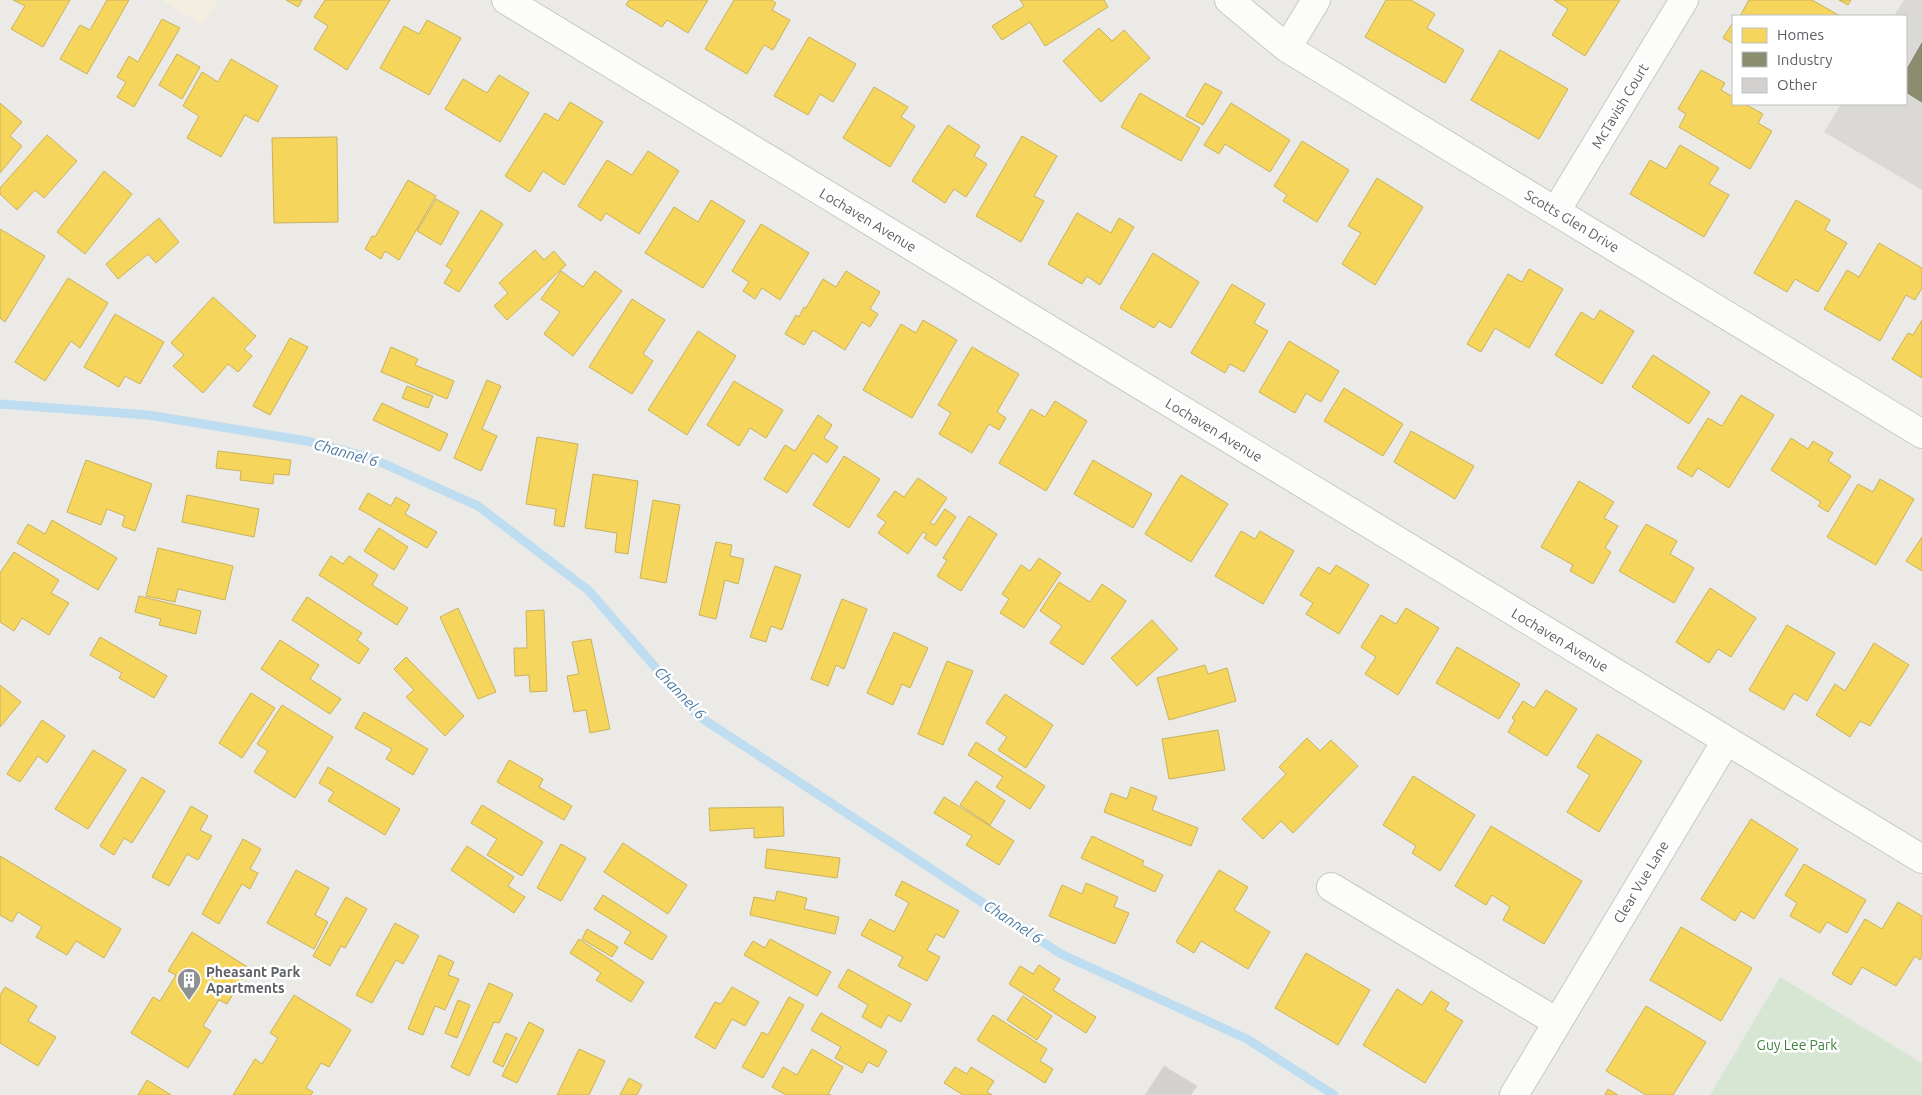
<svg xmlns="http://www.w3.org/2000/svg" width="1922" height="1095" viewBox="0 0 1922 1095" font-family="Ubuntu,sans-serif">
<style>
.commercial{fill:#f3eee0}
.industrial{fill:#dbd9d6}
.green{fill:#d6e6d3}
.homes{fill:#f6d55c;stroke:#c8b25e}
.industry{fill:#8c8c6e;stroke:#7e7e6b}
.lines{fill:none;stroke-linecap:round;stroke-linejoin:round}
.stream{stroke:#bfddf0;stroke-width:9}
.building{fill:#d2d1cf;stroke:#dad9d6}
.minor-casing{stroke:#c8c8c8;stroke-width:30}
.minor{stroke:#fcfcfb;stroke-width:28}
.labels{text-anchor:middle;stroke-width:5;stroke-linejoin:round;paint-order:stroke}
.street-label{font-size:14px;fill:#5c5f63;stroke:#fff}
.poi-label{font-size:14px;font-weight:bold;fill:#5c5f63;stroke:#fff;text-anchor:start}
.park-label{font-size:14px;fill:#3e803f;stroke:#fff}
.water-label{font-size:15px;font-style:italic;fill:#4b7aa6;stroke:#fff}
</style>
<rect width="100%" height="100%" fill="#ebeae6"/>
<path class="commercial" d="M161,0H218L203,25Z"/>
<path class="industrial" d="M1904,0H1922V190L1824,132L1841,104H1906V16H1894Z"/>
<path class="green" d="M1780,977L1922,1063V1095H1710Z"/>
<path class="homes" d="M13,0H70L43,47L11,29L25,6Z
M107,0H129L87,74L60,59L80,25L90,30Z
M286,0H302L298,7Z
M325,0H390L347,70L314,49L328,26L314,17Z
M629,0H708L688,33L667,20L662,27L626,5Z
M734,0H772L776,3L772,10L790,20L773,50L764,45L747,74L705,49Z
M1020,0H1104L1108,7L1045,46L1030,22L1002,40L992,26L1024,6Z
M1386,0H1411L1435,14L1427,28L1464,50L1445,83L1365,37Z
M1554,0H1620L1585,56L1552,35L1568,9Z
M1749,0H1812L1840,16H1736H1740Z
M1839,0H1851L1848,5Z
M162,19L180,28L134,107L117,97L126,82L117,77L129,56L138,62Z
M427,20L461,38L429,95L380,68L404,26L419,34Z
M1733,22V44L1723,38Z
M1099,28L1112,41L1124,30L1150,58L1101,102L1063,61Z
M809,37L856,64L833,102L820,94L808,115L774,96Z
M1500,50L1568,89L1539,139L1471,100Z
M177,54L200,67L182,99L159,85Z
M231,59L278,86L258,122L245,115L221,157L187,138L199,116L183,106L202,72L218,82Z
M1701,70L1725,83L1721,90L1733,97V104H1745L1763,114L1758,123L1772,131L1750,169L1679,127L1686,114L1678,109Z
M499,75L529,93L500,142L445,109L463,79L487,93Z
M1205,83L1222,92L1203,125L1186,116Z
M874,87L908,107L901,117L915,126L890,167L843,138Z
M1140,93L1200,128L1181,161L1121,127Z
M570,102L603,122L564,185L543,171L530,192L505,176L545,113L558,121Z
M0,103L22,122L10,136L22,146L0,173Z
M1231,103L1290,140L1270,172L1225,144L1219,154L1204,145Z
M948,125L980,146L974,156L987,164L966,197L954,189L945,203L912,181Z
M47,135L77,161L44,198L35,190L17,210L0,194V188Z
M1022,136L1057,156L1034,196L1044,201L1021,242L976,216Z
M337,137L338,222L274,223L272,138Z
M1302,141L1349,170L1317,222L1283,201L1287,195L1274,186Z
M1680,145L1719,168L1709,184L1729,195L1704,237L1630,194L1650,160L1666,169Z
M648,151L679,171L639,234L606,213L601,221L578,206L607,160L632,175Z
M104,171L132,194L85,254L57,232Z
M1377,178L1423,207L1375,285L1342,264L1361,233L1348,226Z
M408,180L436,196L399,260L385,251L381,259L365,249L372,236L375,237Z
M436,199L459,212L441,245L417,231Z
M711,200L745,221L703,288L645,253L674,207L698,222Z
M1796,200L1830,220L1825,230L1847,243L1818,292L1795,279L1787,292L1754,273Z
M481,210L503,224L459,292L444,283L452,270L446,266Z
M1077,213L1111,233L1119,218L1134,227L1100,285L1087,276L1082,284L1048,264Z
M159,218L179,242L156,263L148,254L118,279L106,264Z
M761,224L809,253L780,300L762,288L755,299L743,291L749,282L732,271Z
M0,229L45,256L5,322L0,318Z
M1879,243L1922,268V288L1915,300L1906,295L1880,341L1824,309L1847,270L1859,277Z
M535,250L544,260L554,251L566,265L507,320L494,306L508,293L499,283Z
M1153,253L1199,282L1171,328L1159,321L1154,328L1120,308Z
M1529,269L1563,289L1529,348L1495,328L1481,352L1467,344L1508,274L1522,282Z
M561,271L583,287L595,271L622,291L573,356L544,334L560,312L541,299Z
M846,271L880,292L870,309L878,314L870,327L862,322L845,350L813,330L804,345L785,334L796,315L799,317L804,307L806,308L823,279L836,287Z
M68,278L108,303L80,348L71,341L45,381L15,362Z
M1232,284L1265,304L1254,323L1268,331L1244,372L1230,364L1225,373L1191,353Z
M213,297L256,336L244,349L252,356L238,372L228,364L203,393L173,366L184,355L171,343Z
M632,299L665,320L643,354L653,361L632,394L589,367Z
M1600,310L1634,331L1602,384L1555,355L1581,312L1594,320Z
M115,314L164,342L140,384L125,376L119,387L84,367Z
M923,320L957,340L912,418L863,390L901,324L916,333Z
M1922,320V378L1892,359L1908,333L1913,335Z
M698,331L736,356L687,435L648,410Z
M290,338L308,347L270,415L253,406Z
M1289,341L1339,371L1321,402L1306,393L1295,413L1259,392Z
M391,347L418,359L415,365L454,381L447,399L381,372Z
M972,347L1019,374L997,412L1006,418L999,430L989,424L972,453L939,434L951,413L938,405Z
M1653,355L1710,392L1689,424L1632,387Z
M487,380L501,386L482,429L497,436L481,471L454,458Z
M734,381L783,410L766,438L750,428L739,446L707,425Z
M407,386L433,396L428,408L402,398Z
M1344,388L1403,424L1383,456L1324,421Z
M1741,395L1774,415L1729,488L1698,468L1692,477L1677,468L1708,418L1722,426Z
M1055,401L1087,421L1046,491L999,463L1031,409L1045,417Z
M382,403L448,434L440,451L373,420Z
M818,415L832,425L824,438L838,447L827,463L813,453L787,493L764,479L785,445L795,451Z
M1411,431L1474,466L1455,499L1394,462Z
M537,437L578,444L564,527L554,525L556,509L526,504Z
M1791,438L1808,449L1813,441L1833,453L1828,461L1851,476L1828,512L1818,506L1821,502L1771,470Z
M218,451L291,460L289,475L274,474L273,484L240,480L241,471L216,468Z
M844,456L880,479L849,528L813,505Z
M86,460L152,484L135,531L122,526L125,516L107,509L101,525L67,512Z
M1093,460L1152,494L1133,528L1074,494Z
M593,474L638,481L628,554L615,552L617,533L585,528Z
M1181,475L1228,504L1191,562L1145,534Z
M918,478L947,498L930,523L934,525L945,509L956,517L936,546L924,538L927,534L923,532L908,554L878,533L886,522L877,516L895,491L904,497Z
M1880,479L1914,499L1876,565L1827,537L1858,484L1873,492Z
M1579,481L1614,502L1604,518L1618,526L1605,548L1611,552L1593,584L1570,571L1573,565L1541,547Z
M368,493L391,506L396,497L410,505L405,514L437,532L427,548L359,509Z
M187,495L259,509L254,537L182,522Z
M653,500L680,505L666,583L640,578Z
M969,516L997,534L961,591L937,576L947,560L943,558Z
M52,520L117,558L98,590L17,543L28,524L45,534Z
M1646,524L1677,541L1670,554L1694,568L1674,603L1619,571Z
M379,528L408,547L394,570L364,551Z
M1241,531L1255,539L1260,531L1294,551L1263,604L1215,576Z
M1922,537V571L1906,561Z
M716,542L732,545L730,556L744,559L738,584L725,580L716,619L699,615Z
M158,548L233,566L225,600L178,589L175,602L146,596Z
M14,552L59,580L51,593L69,603L49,635L22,618L14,631L0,622V573Z
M331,556L343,564L349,556L378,575L372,585L408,608L397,625L319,575Z
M1039,558L1061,573L1024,628L1000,613L1009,599L1002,594L1021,565L1030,571Z
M1336,565L1369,585L1339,634L1306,614L1313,603L1300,595L1318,567L1330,574Z
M775,566L801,575L782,630L771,626L766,642L750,637Z
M1059,582L1090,602L1102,584L1126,601L1083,665L1050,643L1062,626L1040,611Z
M1710,588L1756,618L1731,657L1718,649L1709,663L1676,642Z
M139,596L201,611L196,634L159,625L161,619L135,612Z
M307,597L362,633L357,640L369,649L359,664L292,620Z
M842,599L867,609L844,669L836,665L828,686L811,679Z
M458,608L496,692L478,699L440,617Z
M1406,608L1439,628L1398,695L1365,674L1376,657L1361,647L1381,615L1396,624Z
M544,610L547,691L530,692L529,675L515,676L514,648H527L526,611Z
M1152,620L1178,649L1137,686L1111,658Z
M1787,625L1835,653L1807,701L1794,693L1784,710L1749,690Z
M894,632L928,648L910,688L902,684L893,705L867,693Z
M100,637L167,676L154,698L119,678L122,673L90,655Z
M591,639L610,729L590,733L586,710L574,712L567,676L579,674L572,642Z
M280,640L319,665L310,679L341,699L330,714L261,669Z
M1874,643L1909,665L1870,726L1860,721L1850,737L1816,715L1835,684L1845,691Z
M1457,647L1520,684L1499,719L1436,683Z
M406,657L464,716L445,736L406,697L414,690L394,669Z
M947,661L973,671L943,745L918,734Z
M1205,665L1208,674L1227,668L1236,701L1169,720L1157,678Z
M0,685L21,702L0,727Z
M1546,690L1577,709L1547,756L1508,732L1515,720L1512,718L1523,701L1534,708Z
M251,693L275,708L242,758L219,743Z
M1005,694L1053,725L1026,768L998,750L1007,737L986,723Z
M282,705L333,737L295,798L254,772L268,751L257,744Z
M364,712L428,749L413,775L386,759L392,749L355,728Z
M42,720L65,736L47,763L38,756L20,782L7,774Z
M1218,730L1225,770L1169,779L1162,739Z
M1597,734L1642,761L1599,832L1567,812L1590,775L1577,767Z
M1307,738L1320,751L1331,740L1358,766L1293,833L1281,821L1263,839L1242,819L1286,774L1279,767Z
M976,742L1045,786L1030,809L996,787L1003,777L968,755Z
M93,750L126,770L88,829L55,809Z
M509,760L543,779L539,787L572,806L564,820L497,782Z
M328,767L400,809L385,835L328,801L334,792L319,783Z
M1413,776L1475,815L1440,871L1412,853L1416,846L1383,825Z
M142,777L165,791L132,843L124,838L114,855L100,846Z
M976,781L1005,801L990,825L960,805Z
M1131,787L1157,797L1152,810L1198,828L1191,846L1104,812L1111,793L1127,799Z
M944,797L1014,841L999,865L966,845L972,836L934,813Z
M482,805L543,842L522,876L487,855L497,839L471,823Z
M191,806L208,816L200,830L212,836L198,860L187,854L169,886L152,877Z
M783,807L784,836L754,838V828L710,831L709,808Z
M1751,819L1798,849L1754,919L1741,911L1735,921L1701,899Z
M1491,826L1582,881L1544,944L1503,920L1510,907L1492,895L1486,905L1455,886Z
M1092,836L1144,861L1142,865L1163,875L1155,892L1081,858Z
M243,839L261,849L250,869L258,873L250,889L242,884L219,924L202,914Z
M623,843L687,885L668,914L604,872Z
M561,844L586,858L561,901L537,888Z
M467,846L514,877L508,886L525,897L514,913L451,870Z
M767,849L840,858L837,878L765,868Z
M0,856L121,929L104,958L76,941L67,955L36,937L42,927L18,912L12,922L0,915Z
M1804,864L1866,900L1847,933L1827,922L1820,933L1790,916L1797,903L1785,895Z
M296,870L329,888L315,915L328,922L314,949L267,923Z
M1219,870L1248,887L1234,910L1270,932L1248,969L1201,941L1194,953L1176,942Z
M902,881L959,911L944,938L936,934L927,950L940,957L927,981L898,966L903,957L861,935L870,919L894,932L909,903L895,895Z
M1086,883L1118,897L1114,907L1129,913L1115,944L1049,916L1062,885L1082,894Z
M777,891L807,898L804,909L839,917L835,934L750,915L754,897L775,901Z
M603,895L667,936L652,960L624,943L631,932L594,909Z
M346,897L367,909L345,948L341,946L330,966L313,956Z
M1898,902L1922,916V957L1920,960L1915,956L1896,986L1862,967L1851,985L1832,974L1865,919L1882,929Z
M395,923L419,936L403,964L396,960L372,1003L356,995Z
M1681,927L1752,968L1721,1021L1650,980Z
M587,929L618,947L612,957L582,939Z
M192,932L249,968L227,1004L219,1000L203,1026L211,1031L188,1068L131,1033L153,997L160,1001L176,975L168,971Z
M579,939L644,982L631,1002L596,980L601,973L570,953Z
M770,939L831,972L817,996L744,955L753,941L765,948Z
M1306,953L1370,990L1338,1045L1275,1008Z
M439,955L454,962L448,975L459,979L445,1010L435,1006L423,1035L408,1029Z
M1039,965L1060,979L1053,990L1096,1017L1086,1033L1009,984L1020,966L1033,974Z
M848,969L911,1004L901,1022L888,1015L881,1028L862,1017L868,1005L838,987Z
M489,983L513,994L499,1023L494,1022L469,1076L451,1067Z
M5,987L37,1006L28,1021L56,1037L38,1066L0,1043V995Z
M732,987L759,1002L745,1026L732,1019L715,1049L695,1037L715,1002L721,1004Z
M1397,989L1422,1005L1431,991L1449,1003L1445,1010L1463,1021L1425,1083L1363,1045Z
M294,995L351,1030L329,1067L321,1063L306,1088L313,1092L311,1095H233L255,1059L262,1064L278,1038L270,1033Z
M1023,996L1052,1016L1037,1040L1007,1020Z
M789,997L804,1005L763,1078L742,1067L762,1032L768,1035Z
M458,1000L470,1005L457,1038L445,1033Z
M1646,1006L1706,1042L1673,1095H1646L1606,1071Z
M821,1013L887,1051L878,1067L868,1062L862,1073L835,1058L841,1047L811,1030Z
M993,1015L1047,1049L1040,1061L1053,1069L1045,1083L977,1040Z
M529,1022L544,1030L517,1083L502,1076Z
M506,1033L517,1038L503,1067L493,1062Z
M579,1049L605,1061L589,1095H557Z
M812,1049L843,1067L828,1094L831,1095H786L772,1087L783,1067L797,1075Z
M955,1067L967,1074L971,1067L994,1081L987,1092L992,1095H963L944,1083Z
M629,1078L642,1085L637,1095H620Z
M147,1080L171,1095H138Z
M1608,1089L1618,1095H1605Z"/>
<path class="industry" d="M1922,43V102L1906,92V71Z"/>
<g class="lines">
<path class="stream" d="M0,404L148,415L307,441L369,457L478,506L588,590L697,715L1061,954L1247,1039L1334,1095"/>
</g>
<path class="building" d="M1164,1066L1197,1086L1191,1095H1145Z"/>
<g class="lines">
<defs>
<path id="minor" d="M506,0L1922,859
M1229,0L1287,48L1922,434
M1287,48L1316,0
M1556,211L1684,0
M1331,887L1557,1022
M1514,1095L1726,741"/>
</defs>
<use href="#minor" class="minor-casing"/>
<use href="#minor" class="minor"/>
</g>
<defs>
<symbol id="building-pin" viewBox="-11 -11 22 30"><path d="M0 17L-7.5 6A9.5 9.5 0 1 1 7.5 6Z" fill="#8e9091" stroke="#fff"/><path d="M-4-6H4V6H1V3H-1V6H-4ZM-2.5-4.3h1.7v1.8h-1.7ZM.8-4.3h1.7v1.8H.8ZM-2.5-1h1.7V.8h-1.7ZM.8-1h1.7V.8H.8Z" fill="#fff"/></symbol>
</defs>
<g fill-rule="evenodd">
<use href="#building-pin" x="175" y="966" width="28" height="38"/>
</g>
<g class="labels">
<g class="street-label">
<text transform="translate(1620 106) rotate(-59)" y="5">McTavish Court</text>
<text transform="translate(868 220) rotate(31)" y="5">Lochaven Avenue</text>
<text transform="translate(1572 221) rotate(31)" y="5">Scotts Glen Drive</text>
<text transform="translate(1214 430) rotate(31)" y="5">Lochaven Avenue</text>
<text transform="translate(1560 640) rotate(31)" y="5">Lochaven Avenue</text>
<text transform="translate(1641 882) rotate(-59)" y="5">Clear Vue Lane</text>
</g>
<g class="poi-label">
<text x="206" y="977">Pheasant Park<tspan x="206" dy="16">Apartments</tspan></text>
</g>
<g class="park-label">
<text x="1797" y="1050">Guy Lee Park</text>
</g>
<g class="water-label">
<text transform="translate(346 453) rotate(16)" y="5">Channel 6</text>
<text transform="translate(680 693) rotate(46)" y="5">Channel 6</text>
<text transform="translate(1013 922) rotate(33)" y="5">Channel 6</text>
</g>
</g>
<rect x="1732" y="15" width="175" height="90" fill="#ffffff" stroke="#bebfc1"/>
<rect x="1742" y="28" width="25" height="15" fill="#f6d55c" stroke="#bebfc1"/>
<text x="1777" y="40" font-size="15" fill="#5c5f63">Homes</text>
<rect x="1742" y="52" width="25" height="15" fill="#8c8c6e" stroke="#bebfc1"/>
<text x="1777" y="65" font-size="15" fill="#5c5f63">Industry</text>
<rect x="1742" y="78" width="25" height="15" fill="#d2d1cf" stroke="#bebfc1"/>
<text x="1777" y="90" font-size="15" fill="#5c5f63">Other</text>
</svg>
